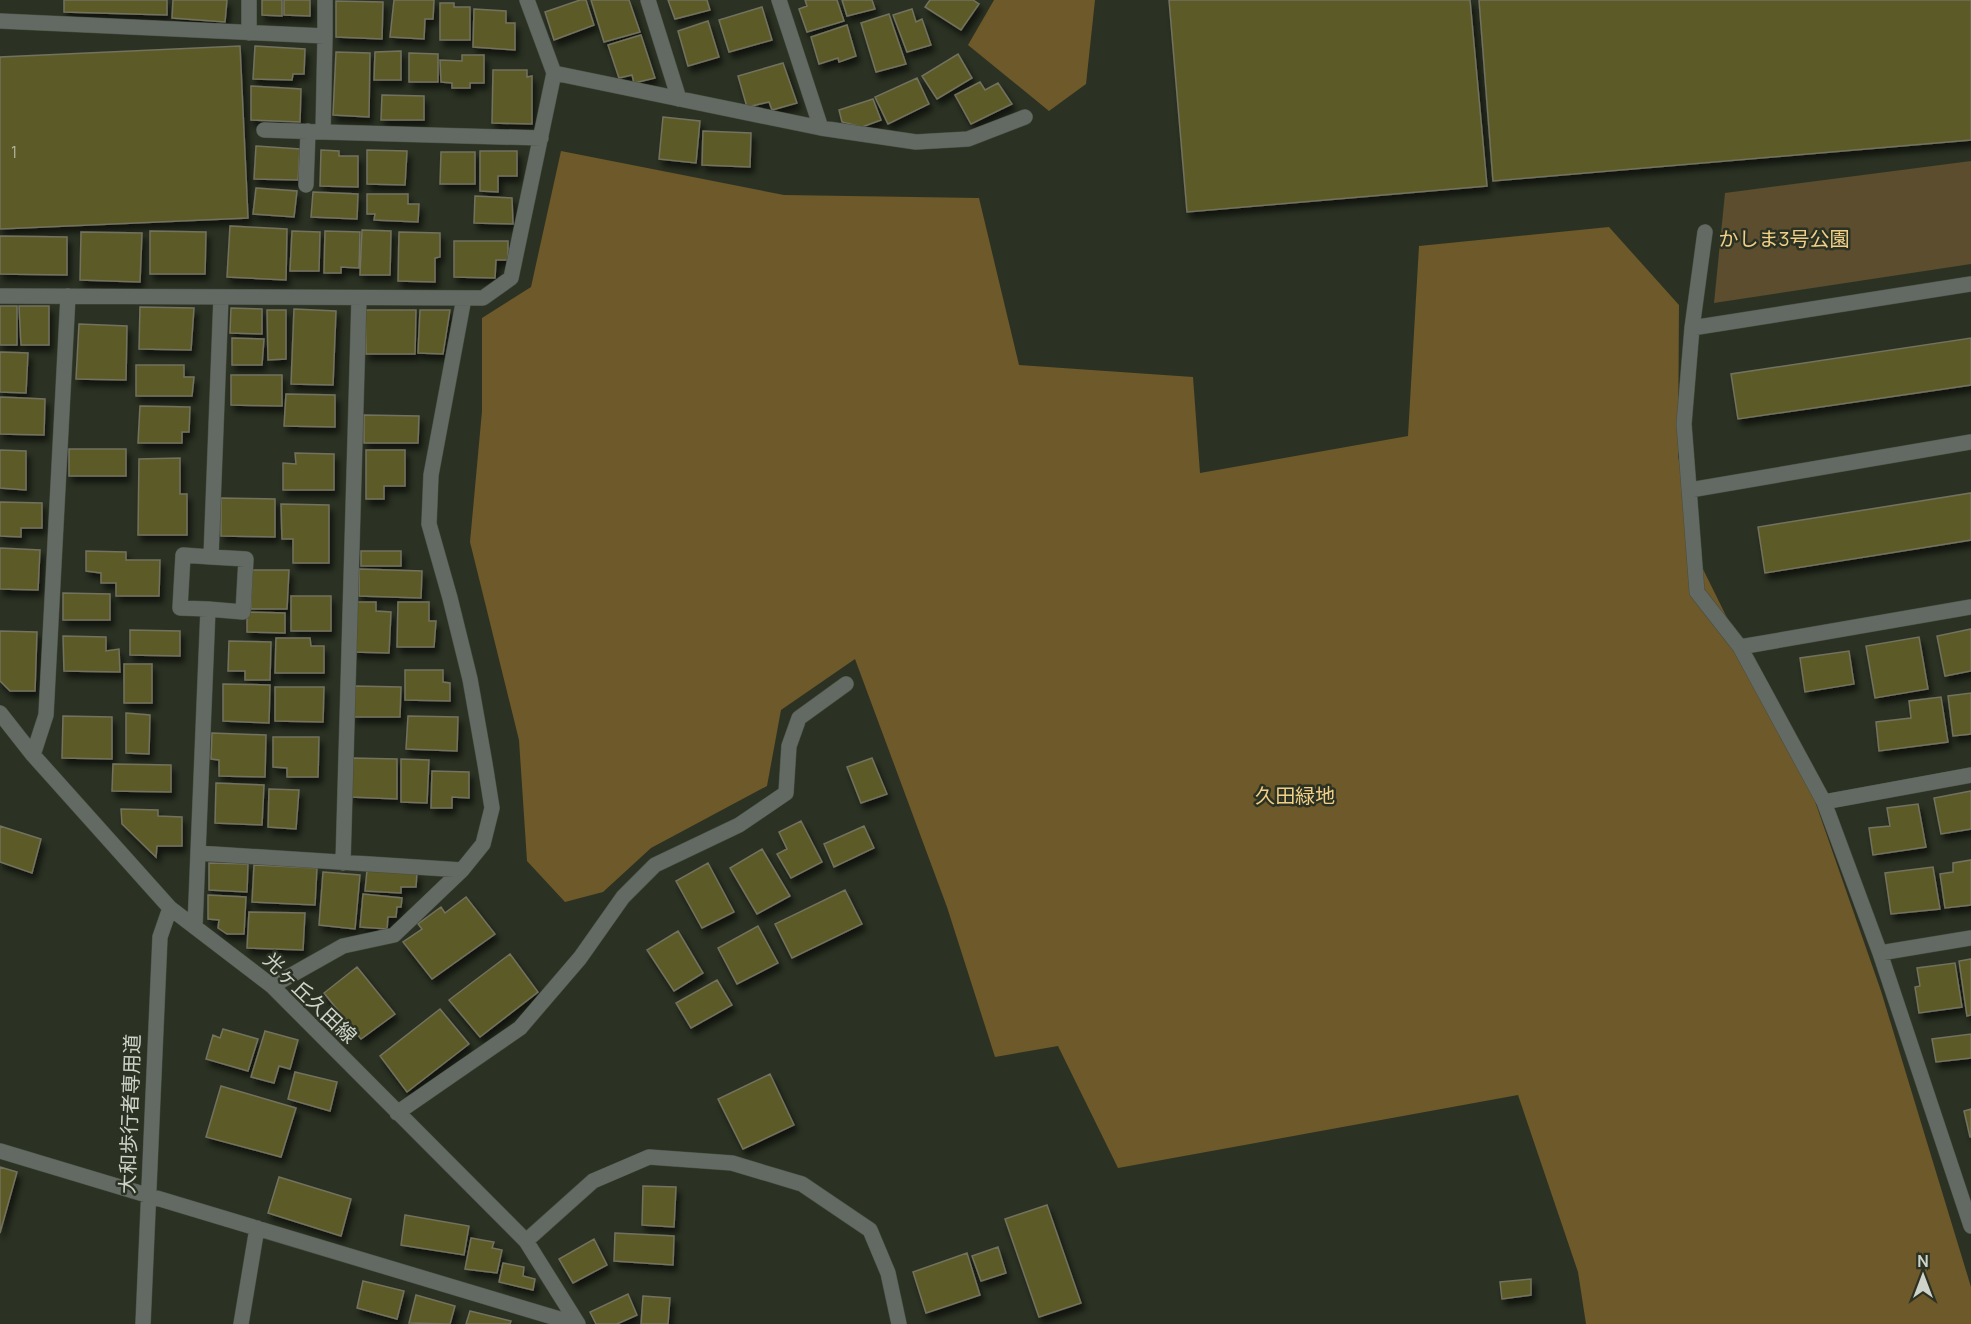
<svg xmlns="http://www.w3.org/2000/svg" width="1971" height="1324" viewBox="0 0 1971 1324" font-family="Manrope,'Noto Sans JP',sans-serif">
<style>
.green{fill:#5b4d2e}
.forest{fill:#6e592a}
.building{fill:#5b5a28;stroke:#73725f;stroke-width:1.5;filter:url(#shadow)}
.lines{fill:none;stroke-linecap:round;stroke-linejoin:round}
.minor-casing{stroke:#494f41;stroke-width:16}
.minor{stroke:#626a63;stroke-width:15}
.labels{text-anchor:middle;stroke-width:5;stroke-linejoin:round;paint-order:stroke}
.number-label{font-size:16px;fill:#b2b6a2}
.park-label{font-size:20px;fill:#f2cf86;stroke:#2b3223}
.street-label{font-size:20px;fill:#cfd4ca;stroke:#2b3223}
</style>
<defs>
<filter id="shadow"><feDropShadow dx="3.5" dy="6" stdDeviation="3" flood-color="#0009"/></filter>
</defs>
<rect width="100%" height="100%" fill="#2b3223"/>
<path class="green" d="M1971,161V264L1714,303L1725,193Z"/>
<path class="forest" d="M994,0H1095L1086,84L1049,111L968,45Z
M561,151L784,195L979,198L1019,365L1193,377L1200,473L1408,436L1419,246L1609,227L1679,305L1678,456L1700,563L1809,784L1881,991L1971,1287V1324H1586L1578,1272L1518,1095L1118,1168L1058,1046L995,1057L947,907L855,659L781,710L767,786L651,848L603,892L565,902L527,861L519,740L470,542L482,411V318L531,287Z"/>
<path class="building" d="M64,0H167V15L64,12Z
M173,0H227L225,22L172,18Z
M262,0H282V16L262,15Z
M284,0H310V16L284,15Z
M394,0H434L433,19H425L424,39L390,37Z
M580,0H586L594,25L554,40L545,12Z
M591,0H629L640,32L604,42Z
M668,0H707L710,10L675,19Z
M805,0H837L844,21L807,32L799,9L807,6Z
M842,0H872L875,9L847,16Z
M930,0H973L979,4L961,30L925,7Z
M1169,0H1470L1487,186L1187,212Z
M1479,0H1971V140L1493,181Z
M336,1L383,2L382,39L336,37Z
M440,3H454V7H470V40H440Z
M762,7L772,40L729,52L719,20Z
M474,9L506,11V23H515V50L473,47Z
M912,9L916,22L922,19L931,45L907,52L893,15Z
M889,14L906,64L876,72L861,23Z
M708,21L719,57L688,66L678,31Z
M847,25L856,56L839,62L838,58L819,64L811,37Z
M641,35L655,78L634,83L632,75L619,78L608,45Z
M240,46L248,218L0,229V57Z
M255,46L305,49L304,74H293L292,80L253,79Z
M401,51V80H374L375,52Z
M336,52L370,53L369,117L333,115Z
M409,53L438,54V82H409Z
M958,54L972,78L937,99L922,76Z
M462,55H484V83H470V88H452V83L441,82L440,60L462,61Z
M783,63L797,103L772,110L769,102L747,107L738,76Z
M493,70H527V77L532,76V124L492,123Z
M917,78L929,104L888,124L875,97Z
M980,82L985,90L998,83L1012,104L971,124L955,95Z
M251,86L301,89L300,122L251,120Z
M382,95L424,96V120H381Z
M873,99L881,120L862,127L842,122L839,110Z
M663,117L700,121L696,163L659,159Z
M703,131L751,133L750,167L702,165Z
M256,146L300,149L298,180L254,179Z
M321,150L339,151V156H358V187L320,186Z
M367,150L407,151L405,185L367,184Z
M480,151H517V176H498V192L480,191Z
M441,152H475V184H440Z
M256,188L297,191L294,217L253,214Z
M313,192L358,194L357,219L311,217Z
M367,194H408V204H419L418,222L374,220L375,214H367Z
M475,196L512,198L513,224L474,223Z
M230,226L287,229L286,280L227,277Z
M362,230L391,231L390,275H360Z
M150,231L206,232L205,274H150Z
M292,231L320,232L319,271H290Z
M325,231L360,232L359,268L341,267V273H324Z
M81,232L142,233L140,282L80,280Z
M399,232L440,233V257L435,258V282L398,281Z
M0,236L67,237V275L0,274Z
M454,241H508V260H496L495,278L454,277Z
M0,306H17V345H0Z
M19,306H49V345H21Z
M140,307L194,308L191,350L139,349Z
M231,308L262,309V334L230,333Z
M294,309L336,311L333,385L291,384Z
M267,310H286V359L268,360Z
M365,310H416L415,354H366Z
M420,310H450L443,354L418,353Z
M79,324L127,326L126,380L76,379Z
M232,338L264,339L262,365H232Z
M1971,338V385L1738,419L1731,374Z
M0,352L28,353L26,393L0,392Z
M136,365H184V377H194L192,396H136Z
M231,375H282V406L231,405Z
M286,394L335,395V427L284,426Z
M0,397L45,399L44,435L0,434Z
M140,406L190,407L189,432H182V443H138Z
M364,415L419,416L418,443H364Z
M69,449H126V476H69Z
M0,450L26,451V490L0,488Z
M366,450H405V486H384V499H366Z
M295,453L334,454V490H283V463L296,464Z
M180,458V494H187V535H138L139,459Z
M1971,493V540L1765,573L1758,527Z
M221,498L275,499V537L221,536Z
M0,502L42,503V528H21V537L0,536Z
M281,504L329,505V563H293V539H282Z
M0,548L40,550L38,590L0,589Z
M86,551L126,552V560H160L159,596H116V583H101V573L86,571Z
M361,551H401V566H361Z
M359,569L422,571L421,598L359,596Z
M252,570H289L287,609H251Z
M63,593L110,594V620H63Z
M291,596H331V631H291Z
M356,602H376V611L391,612L389,653L354,652Z
M398,602H429V621H436L434,647H397Z
M247,612L285,613V633L247,632Z
M1971,629V671L1945,676L1937,636Z
M130,630L180,631V656L130,655Z
M0,631L37,632L35,691H10L0,681Z
M63,636L106,637V651L119,649L120,672L64,671Z
M1919,637L1928,689L1875,698L1866,646Z
M276,638H310L311,646H324V673H275Z
M229,641L271,642L270,680H245V671H228Z
M1849,651L1854,684L1805,692L1800,658Z
M124,664H152V703H124Z
M405,670H443V682L450,683V701L405,700Z
M223,684L270,685L269,723L223,721Z
M354,686L401,687L400,717H353Z
M275,687H324L323,722L275,721Z
M1971,693V734L1953,736L1948,696Z
M1941,697L1948,742L1879,751L1876,722L1911,718L1909,701Z
M126,713L150,715L149,754L126,753Z
M63,716L112,717V759L62,758Z
M408,716L458,717L457,751L406,749Z
M212,733L266,735L265,777L219,776V760L211,759Z
M273,737H319L318,777H287V768L273,767Z
M352,758L397,759V799L351,797Z
M872,758L887,794L861,803L847,767Z
M401,759L429,760L427,803L401,802Z
M113,764L171,765V792L112,791Z
M432,771L469,772V798L452,797V808H431Z
M216,783L264,785L262,825L215,823Z
M269,789L299,790L296,829L268,827Z
M1971,791V829L1941,834L1934,798Z
M1918,804L1926,847L1873,855L1869,828L1890,826L1887,808Z
M121,809L158,810V816L182,817V846H157L156,857L122,824Z
M801,821L822,862L791,878L777,854L787,849L779,832Z
M0,826L41,839L32,873L0,862Z
M864,826L874,848L834,867L824,844Z
M762,849L790,896L757,914L730,868Z
M1971,860V905L1945,908L1940,874L1953,872V863Z
M209,863L248,864L247,892L209,890Z
M708,863L734,912L702,928L676,881Z
M254,865L317,868L315,905L252,902Z
M1933,867L1940,909L1891,914L1885,873Z
M367,870L417,873L416,887H401V893L365,891Z
M323,872L360,875L355,929L319,925Z
M845,890L862,924L792,958L775,924Z
M363,894L402,898L401,907H397L396,917H388L387,929L360,927Z
M208,895L246,897L244,934H227L218,928L219,920L208,919Z
M466,897L495,934L432,979L403,942L422,929L418,924L441,907L445,913Z
M249,912L305,913L303,950L247,948Z
M758,926L778,963L737,984L718,948Z
M678,931L703,973L674,991L647,950Z
M510,954L538,992L480,1037L449,1000Z
M1971,959V1015L1967,1016L1959,961Z
M1955,963L1962,1007L1919,1013L1915,987L1920,986L1917,968Z
M357,967L395,1014L361,1039L324,993Z
M717,980L732,1005L691,1028L676,1003Z
M440,1009L469,1044L407,1092L380,1056Z
M223,1029L258,1039L248,1071L206,1059L213,1035L220,1038Z
M265,1031L298,1040L290,1069L279,1066L274,1083L251,1077Z
M1971,1034V1058L1936,1062L1932,1039Z
M295,1072L337,1082L330,1111L288,1099Z
M770,1074L794,1125L743,1149L718,1099Z
M221,1086L296,1108L281,1157L206,1137Z
M1971,1109V1137H1970L1964,1111Z
M0,1167L17,1172L0,1233Z
M279,1177L351,1199L341,1236L268,1213Z
M643,1186L676,1187L674,1227L642,1225Z
M1047,1205L1081,1303L1039,1317L1005,1219Z
M405,1215L469,1226L464,1255L401,1245Z
M615,1233L674,1236L673,1265L614,1261Z
M471,1238L494,1242L492,1248L502,1250L497,1273L465,1269Z
M594,1239L607,1265L573,1283L559,1259Z
M998,1247L1006,1273L981,1281L972,1256Z
M967,1253L980,1295L926,1313L913,1272Z
M503,1263L524,1267L523,1276L535,1279L533,1290L499,1282Z
M1531,1279V1295L1502,1299L1500,1282Z
M363,1281L404,1291L397,1319L357,1308Z
M628,1294L637,1315L617,1324H596L590,1312Z
M416,1295L455,1306L450,1324L409,1323Z
M643,1296L670,1298L668,1324H641Z
M470,1311L511,1321L510,1324H466Z"/>
<g class="lines">
<defs>
<path id="minor" d="M648,0L679,99
M779,0L821,128
M0,21L325,36L323,132L541,138
M249,33V0
M325,36V0
M554,73L821,128L916,142L968,139L1025,117
M264,130L323,132
M306,185L308,131
M1705,232L1692,328L1684,424L1697,592L1740,647L1824,802L1880,953L1971,1226
M0,296L483,298L511,278L554,73L527,0
M1692,328L1971,284
M1690,490L1971,442
M208,609L180,608L183,555L211,557
M1740,647L1971,607
M0,713L33,755L170,908L272,986L526,1241L578,1324
M33,755L46,715L68,296
M1824,802L1971,775
M198,853L462,870
M343,863L359,298
M195,926L208,609L243,612L246,559L211,557L221,297
M1880,953L1971,938
M272,986L343,946L394,935L462,870L483,844L492,808L485,764L470,679L450,598L429,524L431,475L464,298
M397,1113L520,1028L580,958L623,897L655,865L739,825L786,793L789,746L799,718L846,684
M0,1151L576,1324
M526,1241L593,1181L649,1157L732,1163L802,1184L870,1230L888,1273L899,1324
M143,1324L160,937L170,908
M241,1324L257,1228"/>
</defs>
<use href="#minor" class="minor-casing"/>
<use href="#minor" class="minor"/>
</g>
<g class="labels">
<g class="number-label">
<text x="14" y="158">1</text>
</g>
<g class="park-label">
<text x="1784" y="246">かしま3号公園</text>
<text x="1295" y="803">久田緑地</text>
</g>
<g class="street-label">
<text transform="translate(310 998) rotate(44)" y="7">光ヶ丘久田線</text>
<text transform="translate(130 1114) rotate(-88)" y="7">大和歩行者専用道</text>
</g>
</g>
<g transform="translate(1923 1276)" stroke="#2b3223" stroke-width="4.5" paint-order="stroke">
<path d="M0-4.5L10 22L0 15L-10 22Z" fill="#cfd4ca"/>
<text y="-9" font-size="16" font-weight="bold" text-anchor="middle" fill="#cfd4ca">N</text>
</g>
</svg>
